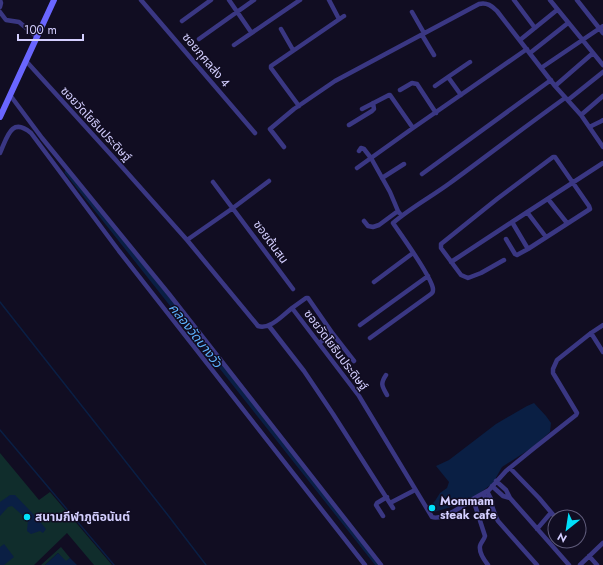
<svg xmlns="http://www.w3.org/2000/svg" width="603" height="565" viewBox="0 0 603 565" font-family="Jost,'Noto Sans Thai',sans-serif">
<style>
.green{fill:#102d2c}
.water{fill:#0a1f44}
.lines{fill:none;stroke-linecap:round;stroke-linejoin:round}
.stream{stroke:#0a1f44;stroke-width:1.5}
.canal{stroke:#0a1f44;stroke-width:4.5}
.minor{stroke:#3a3783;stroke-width:4.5}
.secondary{stroke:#6a66ff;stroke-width:6}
.poi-dot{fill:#00e0fa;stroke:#110d22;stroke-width:1.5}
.labels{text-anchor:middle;stroke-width:3;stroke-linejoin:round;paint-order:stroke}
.street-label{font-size:12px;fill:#d4cfff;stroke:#110d22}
.poi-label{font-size:12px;font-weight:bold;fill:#d4cfff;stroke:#110d22;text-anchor:start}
.water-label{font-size:13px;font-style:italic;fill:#5db3ff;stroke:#110d22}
</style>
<rect width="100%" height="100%" fill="#110d22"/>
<path class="green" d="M0,453L39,500L50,492L112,565H94L67,533L34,565H0Z
M61,547L70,558L66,562L58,553L45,565H41Z"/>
<path class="water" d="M534,403L546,416L551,423L550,432L533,447L502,467L493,483L468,502L434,512L432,504L435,501L440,493L447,488L449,482L436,466L449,460L496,424L527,406Z
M10,495H15L36,517L46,529L43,533L40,531L31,534L27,531L28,520L12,506L8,507L0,516V502Z
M4,544L14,557L4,565H0V547Z
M58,553L66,561L70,558L77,565H45Z"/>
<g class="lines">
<path class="stream" d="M0,302L167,514L206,565
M0,430L114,565"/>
<path class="canal" d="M67,172L378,565"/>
<path class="minor" d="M0,0L1,3L0,7
M141,0L255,133
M229,0L251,32
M329,0L339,19
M514,0L535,28
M550,0L603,65
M577,0L603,33
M0,12L6,20L19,22L37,37
M412,12L424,33
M182,21L211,0
M281,29L293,50
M422,35L434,55
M199,39L254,0
M520,40L557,10
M234,45L300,0
M530,53L568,23
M26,61L123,168L187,240L258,326C270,330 283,315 292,308L359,396L432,517C441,521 465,505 473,499L485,536C484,540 481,542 480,546C479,552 484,560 488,565
M541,68L603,26
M448,77L461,95
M435,86L448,77L470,62
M555,86L593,53
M400,90L412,83L417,84L436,113
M10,95L42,138L169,294L381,565
M568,100L603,72
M299,106L271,68V66L344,16
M362,109L389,95H390L413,128
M581,115L603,96
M349,125L372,111L374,109L373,103
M590,127C594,124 599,123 603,120
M284,147L270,129L294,109L335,81L479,4C487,2 492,6 497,11L555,86L581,115L603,147
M0,153C7,138 11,116 31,133L119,251L365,565
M357,168L371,158L364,149L361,148L359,151
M422,174L551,80
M382,178L404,164
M213,182L293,289
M548,199L567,223
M527,212L546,237
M401,215L398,211L390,192L371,158L413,128L527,49
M364,221L368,226L373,227L379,225L398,211
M187,240L233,208L269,181
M528,249L512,222L603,163
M504,260L481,273L468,278L461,275L441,248V244L497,199L553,157H555L589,206L590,209L528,249L517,255L515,254L506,239
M451,262L512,222
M374,282L413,253
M292,308L306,298H308L333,334L354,361
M360,325L428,276
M269,326L304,371L333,414L393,508
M591,333L603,352
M370,338L431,294C433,292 433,292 433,289C432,277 401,235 393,223C410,208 431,197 450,183C488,155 526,126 565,98
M319,343L333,334
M386,375C380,384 382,386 387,395
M510,468L539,498L555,517
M496,481L506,490L510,498L526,516L569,565
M492,486L503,496L510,498
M487,491L492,501V506L496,517L498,521L537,565
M483,494L489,503L492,506
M473,499L489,490L506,471L533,449L576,415L577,413L553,373V369L557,360L591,333L603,325
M390,503L415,490
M383,516L376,505L377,503L387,497
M537,529L549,515
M589,556L597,565
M580,565L603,543"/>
<path class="secondary" d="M0,117L54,0"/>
</g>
<g class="poi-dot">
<circle cx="432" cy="508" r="4"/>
<circle cx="27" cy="517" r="4"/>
</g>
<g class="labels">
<g class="street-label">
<text transform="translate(206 60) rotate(50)" y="4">ซอยกุศลส่ง 4</text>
<text transform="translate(96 124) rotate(47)" y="4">ซอยวัดโยธินประดิษฐ์</text>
<text transform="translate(271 242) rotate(54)" y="4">ซอยต้นสน</text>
<text transform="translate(336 350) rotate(53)" y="4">ซอยวัดโยธินประดิษฐ์</text>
</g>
<g class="poi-label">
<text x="440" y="505">Mommam<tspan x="440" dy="14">steak cafe</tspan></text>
<text x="35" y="521">สนามกีฬาภูติอนันต์</text>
</g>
<g class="water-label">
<text transform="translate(196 335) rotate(52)" y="5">คลองวัดบางวัว</text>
</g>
</g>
<g transform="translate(567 529) rotate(210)"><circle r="19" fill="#110d22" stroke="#5f5b7a"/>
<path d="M0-3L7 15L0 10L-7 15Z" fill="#00e0fa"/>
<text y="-6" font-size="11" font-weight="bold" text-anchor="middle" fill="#d4cfff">N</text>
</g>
<path d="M18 34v6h65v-6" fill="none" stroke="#d4cfff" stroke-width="2"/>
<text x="24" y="34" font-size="12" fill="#d4cfff" stroke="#110d22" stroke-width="3" paint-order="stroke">100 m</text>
</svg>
